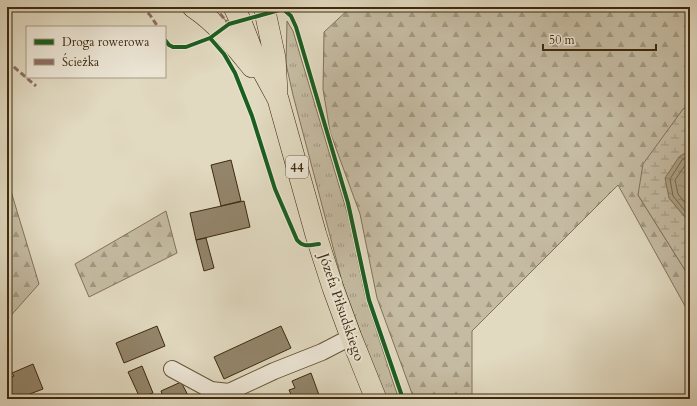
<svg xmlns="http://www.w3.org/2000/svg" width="697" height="406" viewBox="0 0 697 406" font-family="Cardo,serif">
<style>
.grass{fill:url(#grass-tufts);stroke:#827258}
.forest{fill:url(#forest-firs);stroke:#827258}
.wetland{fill:url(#wetland-marsh);stroke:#827258}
.water{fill:url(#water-ripples);stroke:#7f7054}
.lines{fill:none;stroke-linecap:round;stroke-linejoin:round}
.shore{stroke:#746448;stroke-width:1}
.building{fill:#93856b;stroke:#3e2a0e}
.minor-casing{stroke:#67563a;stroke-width:18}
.major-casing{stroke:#3e2a0e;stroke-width:22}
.minor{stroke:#ece6d6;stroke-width:16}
.major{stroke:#e1d9c0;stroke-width:21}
.quiet{stroke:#8d6e63;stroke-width:3;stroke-dasharray:6 3;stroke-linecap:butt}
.cycleway-casing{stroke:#ece6d6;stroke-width:6}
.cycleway{stroke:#1b5e20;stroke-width:4}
.labels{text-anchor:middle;stroke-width:4;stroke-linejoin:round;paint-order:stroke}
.shield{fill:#ece6d6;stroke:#72624a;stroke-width:1}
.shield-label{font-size:13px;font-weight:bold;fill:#3e2a0e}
.street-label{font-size:14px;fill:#3e2a0e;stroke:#ece6d6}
</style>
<defs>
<pattern id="grass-tufts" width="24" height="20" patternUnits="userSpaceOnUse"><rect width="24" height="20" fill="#c5bba2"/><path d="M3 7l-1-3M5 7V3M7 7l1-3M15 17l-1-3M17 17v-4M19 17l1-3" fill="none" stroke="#a19882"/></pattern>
<pattern id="forest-firs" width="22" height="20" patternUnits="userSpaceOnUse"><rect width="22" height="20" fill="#c5bba2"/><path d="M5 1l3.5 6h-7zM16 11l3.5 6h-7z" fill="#a19882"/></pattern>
<pattern id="wetland-marsh" width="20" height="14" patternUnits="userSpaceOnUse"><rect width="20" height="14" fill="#c5bba2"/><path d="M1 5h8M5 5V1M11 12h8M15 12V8" fill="none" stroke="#a19882"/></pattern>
<pattern id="water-ripples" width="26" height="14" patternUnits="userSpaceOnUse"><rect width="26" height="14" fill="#aa9e83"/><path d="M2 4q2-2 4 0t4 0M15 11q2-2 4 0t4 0" fill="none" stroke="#8c816a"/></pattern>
</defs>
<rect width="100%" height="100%" fill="#e1d9c0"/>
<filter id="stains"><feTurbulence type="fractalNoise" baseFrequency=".005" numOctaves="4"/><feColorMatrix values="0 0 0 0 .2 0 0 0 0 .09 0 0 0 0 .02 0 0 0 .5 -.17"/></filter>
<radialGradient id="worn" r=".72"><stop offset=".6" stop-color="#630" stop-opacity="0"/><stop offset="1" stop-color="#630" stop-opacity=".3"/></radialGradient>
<path class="grass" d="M287,21L293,31L349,219L365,295L393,382L399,399H385L343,285L293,95L286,64Z"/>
<path class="forest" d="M351,7H690V106L683,109L638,195L690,278V315L618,185L472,331V399H414L377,298L360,214L330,132L323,89L324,32Z
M7,178L39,284L7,320Z
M166,211L177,253L89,297L75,264Z"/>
<path class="wetland" d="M690,106V150L679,157L669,198L690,223V278L638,195L643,164L683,109Z"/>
<path class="water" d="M690,150V223L669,198L665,178L679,157Z"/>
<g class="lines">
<path class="shore" d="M690,155L682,160L670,179L673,196L690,217
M690,161L686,164L675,180L678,194L690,209"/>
</g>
<path class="building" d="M231,160L241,201L221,206L211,165Z
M244,201L250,227L196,240L190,213Z
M206,238L214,268L204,271L196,240Z
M157,326L165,346L124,363L116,343Z
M281,326L291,348L224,379L214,357Z
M33,364L43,389L22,397L21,394L8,399L7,379L14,376L12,373Z
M142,366L153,393L140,398L128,372Z
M311,373L319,395L308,399H293L289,390L295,388L292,381Z
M181,382L190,399H164L161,391Z"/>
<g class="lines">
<defs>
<path id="minor" d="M172,369L211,390L229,392L274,371L322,352L351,337"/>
<path id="major" d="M193,7C217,23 234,45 252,67
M234,7L241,22L253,53L278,99L316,235L333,288L351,337L376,399
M264,7L275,58L277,92"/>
</defs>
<use href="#minor" class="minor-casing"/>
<use href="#major" class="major-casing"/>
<use href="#minor" class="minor"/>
<use href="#major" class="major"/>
<path class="quiet" d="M141,7L150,15L158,27
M214,7L229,24
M7,61L36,86"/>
<defs>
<path id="cycleway" d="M283,9L291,16L296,27L348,203L369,300L403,399
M210,38L224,54L235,73L252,116L275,189L297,240C304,248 309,245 319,244
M165,40L169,45L173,47H186L210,38L229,24L283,9L284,7"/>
</defs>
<use href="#cycleway" class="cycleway-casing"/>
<use href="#cycleway" class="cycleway"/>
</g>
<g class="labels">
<rect class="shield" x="286" y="156" width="22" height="22" rx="3"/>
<g class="shield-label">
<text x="297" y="172">44</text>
</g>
<g class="street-label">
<text transform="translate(342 307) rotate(71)" y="5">Józefa Piłsudskiego</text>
</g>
</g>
<rect width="697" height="406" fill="none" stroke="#e1d9c0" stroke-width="24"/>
<rect x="8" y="8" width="681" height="390" fill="none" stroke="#3e2a0e" stroke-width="2"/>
<rect x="12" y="12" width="673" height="382" fill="none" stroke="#3e2a0e"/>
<rect x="26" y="26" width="140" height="52" fill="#ece6d6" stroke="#a69b86"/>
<rect x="34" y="39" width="20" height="6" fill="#1b5e20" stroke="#a69b86"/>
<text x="62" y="46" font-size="12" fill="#3e2a0e">Droga rowerowa</text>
<rect x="34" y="59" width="20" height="6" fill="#8d6e63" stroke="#a69b86"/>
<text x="62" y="66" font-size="12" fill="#3e2a0e">Ścieżka</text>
<path d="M543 44v6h113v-6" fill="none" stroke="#3e2a0e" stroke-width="2"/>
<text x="549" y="44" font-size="12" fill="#3e2a0e" stroke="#ece6d6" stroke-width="3" paint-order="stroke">50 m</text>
<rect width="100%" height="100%" filter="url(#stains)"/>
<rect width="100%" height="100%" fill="url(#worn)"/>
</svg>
